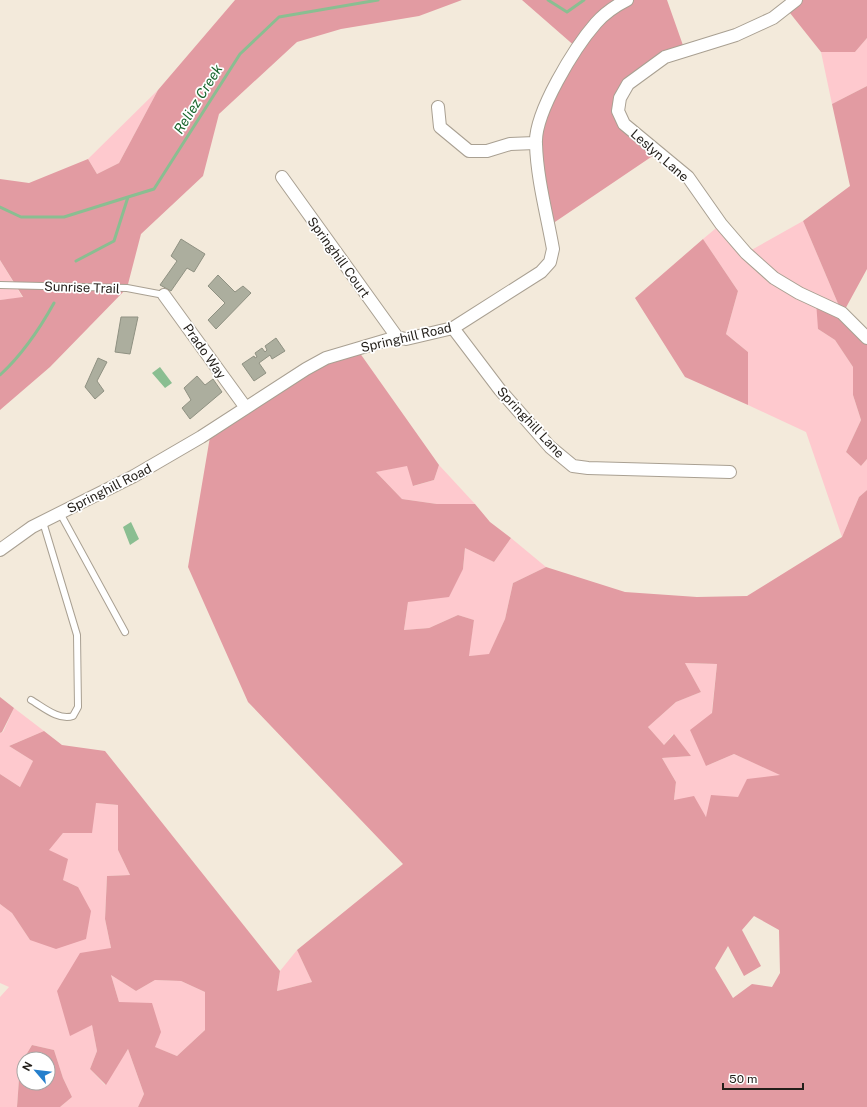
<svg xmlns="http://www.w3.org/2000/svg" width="867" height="1107" viewBox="0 0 867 1107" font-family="'Public Sans',sans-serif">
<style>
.green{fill:#fec9ce}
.forest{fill:#e29ba2;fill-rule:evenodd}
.water{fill:#8abe91}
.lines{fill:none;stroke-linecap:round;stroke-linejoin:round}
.stream{stroke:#8abe91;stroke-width:3}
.building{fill:#acae9e;stroke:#8f9182}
.service-casing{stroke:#a9a092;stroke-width:8}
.minor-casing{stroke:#a9a092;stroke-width:14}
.service{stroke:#fff;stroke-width:6}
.minor{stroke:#fff;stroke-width:12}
.labels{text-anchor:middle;stroke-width:3.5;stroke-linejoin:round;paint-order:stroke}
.street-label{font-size:13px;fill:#231f1a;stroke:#fff}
.water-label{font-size:14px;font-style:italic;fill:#19652d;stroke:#fff}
</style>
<rect width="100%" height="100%" fill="#f3eadb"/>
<path class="green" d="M867,38V86L832,104L821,52H855Z
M158,90L119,163L97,174L88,159Z
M803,221L842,313L818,329L835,340L853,367V395L861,420L846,452L861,466L867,459V490L859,497L842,537L806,432L748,405V352L726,334L738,291L703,239L721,224L746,253Z
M0,260L23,298L0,300Z
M407,465L414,486L434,480L439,465L475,504H437L402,499L376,472Z
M511,538L546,567L513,583L505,619L489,655L468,656L474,620L458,615L429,628L404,630L408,602L463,569L465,548L494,562Z
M685,663L717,664L706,766L734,754L781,775L738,797L707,817L674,800L676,782L662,758L691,756L673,734L664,745L648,727L676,702L701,692Z
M14,708L44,731L9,746L33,761L20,787L0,774V733L3,732Z
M96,803L118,805V850L130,875L107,876L105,919L111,948L70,1035L92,1024L97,1051L90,1069L105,1085L128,1049L144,1094L138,1107H60L72,1097L63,1078L54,1050L32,1045L20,1065L17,1107H0V997L9,987L0,983V904L12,913L30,940L78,887L63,880L48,850L63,833Z
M297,950L312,982L277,991L280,971Z
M111,975L136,991L155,980L181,981L205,992V1030L177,1056L154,1047L119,1002Z"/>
<path class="forest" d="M235,0H462L419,16L341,29L297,42L219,114L203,176L141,234L127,288L50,367L0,410V300L23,297L0,260V179L29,183L88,159L97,174L119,163L158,90Z
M522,0H667L685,51L628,84L618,111L657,153L549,226L535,143L577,48Z
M796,0H867V38L855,52H821L786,8Z
M867,86V269L843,313L867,338V459L861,466L846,452L861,420L853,395V367L835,340L818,329L816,301L842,313L803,221L850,186L832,104Z
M703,239L738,291L726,334L748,352V405L685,377L635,298Z
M357,349L439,465L434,480L413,486L407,466L376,472L402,499L437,504H475L490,522L511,538L494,562L465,548L463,569L449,597L408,602L404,630L429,628L458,615L474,620L469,656L489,654L505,619L513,583L546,567L625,592L697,597L747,596L842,537L859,497L867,490V1107H138L144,1094L128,1049L106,1085L90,1069L97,1051L92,1025L70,1036L57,991L80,953L111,948L105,919L107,876L130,875L118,850V805L96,803L92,833H63L49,850L68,859L63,880L78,887L91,911L86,939L56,949L30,940L12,913L0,904V774L20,787L33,761L9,746L44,731L62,745L105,751L280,971L277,991L312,982L297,950L403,864L248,702L188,567L212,425L306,369ZM685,663L717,664L712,713L690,730L706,766L734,754L780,775L747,779L738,797L711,795L706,817L694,796L674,800L676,782L662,758L691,756L674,734L664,745L648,727L676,702L701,692ZM754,916L779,930L780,973L772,987L752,984L733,998L715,968L728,946L744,976L761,966L742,930ZM111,975L136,991L155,980L181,981L205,992V1030L177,1056L155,1047L161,1032L152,1003L119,1002Z
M0,697L14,708L2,732L0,733Z
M32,1045L54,1050L63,1078L72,1097L60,1107H17L20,1065ZM24,1059H48V1083H24Z"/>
<path class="water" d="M160,367L172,383L165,388L152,373Z
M131,522L139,539L130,545L123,527Z"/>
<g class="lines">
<path class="stream" d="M548,0L567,12L584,0
M0,207L21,217H64L128,197
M76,261L114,241L128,197L154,189L240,54L279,17L378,0
M0,375C23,354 39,330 54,303"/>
</g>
<path class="building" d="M181,239L205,254L194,272L187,268L171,291L160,285L177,261L171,256Z
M218,275L235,292L243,286L251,293L216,329L208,320L225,303L208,286Z
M121,317H138L130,354L115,352Z
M276,338L285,351L272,359L270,355L259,363L266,373L254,381L242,364L254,356L255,358L257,357L255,353L262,348L265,352L267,350L265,346Z
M98,358L107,362L97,381L104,391L95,399L85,387Z
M197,376L205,385L213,379L222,392L190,419L182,408L191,400L184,388Z"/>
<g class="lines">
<defs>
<path id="service" d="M0,285L127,288L164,295
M60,513L125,632
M31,700C43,707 59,721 73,716L78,707L77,635L43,522"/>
<path id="minor" d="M796,0L773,18L736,35L665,57L628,84L620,98L618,111L624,124L688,177L721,224L746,253L774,278L799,293L842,313L867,338
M438,107L440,127L469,151H487L510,144L535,143
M282,177L397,337
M164,295L246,408
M453,328L500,390L550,447L573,466L588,468L730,472
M0,550L32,527L134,476L201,437L306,369L326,358L397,337L406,339L453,328L541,272L550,262L553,249C547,215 537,179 536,144C534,113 575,47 596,23C605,13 615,6 627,0"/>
</defs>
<use href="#service" class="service-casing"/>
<use href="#minor" class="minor-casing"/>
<use href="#service" class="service"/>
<use href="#minor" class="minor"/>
</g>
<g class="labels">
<g class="street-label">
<text transform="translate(660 155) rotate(41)" y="5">Leslyn Lane</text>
<text transform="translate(339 257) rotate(54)" y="5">Springhill Court</text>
<text transform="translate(82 287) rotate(2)" y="5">Sunrise Trail</text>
<text transform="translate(406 337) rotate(-13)" y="5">Springhill Road</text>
<text transform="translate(205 351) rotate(55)" y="5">Prado Way</text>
<text transform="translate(531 422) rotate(47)" y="5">Springhill Lane</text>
<text transform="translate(109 488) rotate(-27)" y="5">Springhill Road</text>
</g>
<g class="water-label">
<text transform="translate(198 99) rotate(-58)" y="5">Reliez Creek</text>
</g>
</g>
<g transform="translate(36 1071) rotate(298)"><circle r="19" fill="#ffffff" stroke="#a7a5a3"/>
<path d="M0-3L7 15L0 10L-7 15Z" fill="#257fcc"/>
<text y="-6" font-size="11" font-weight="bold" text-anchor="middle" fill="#231f1a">N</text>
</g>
<path d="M723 1083v6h80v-6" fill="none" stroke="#231f1a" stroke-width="2"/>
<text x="729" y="1083" font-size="12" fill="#231f1a" stroke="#ffffff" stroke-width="3" paint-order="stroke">50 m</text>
</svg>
